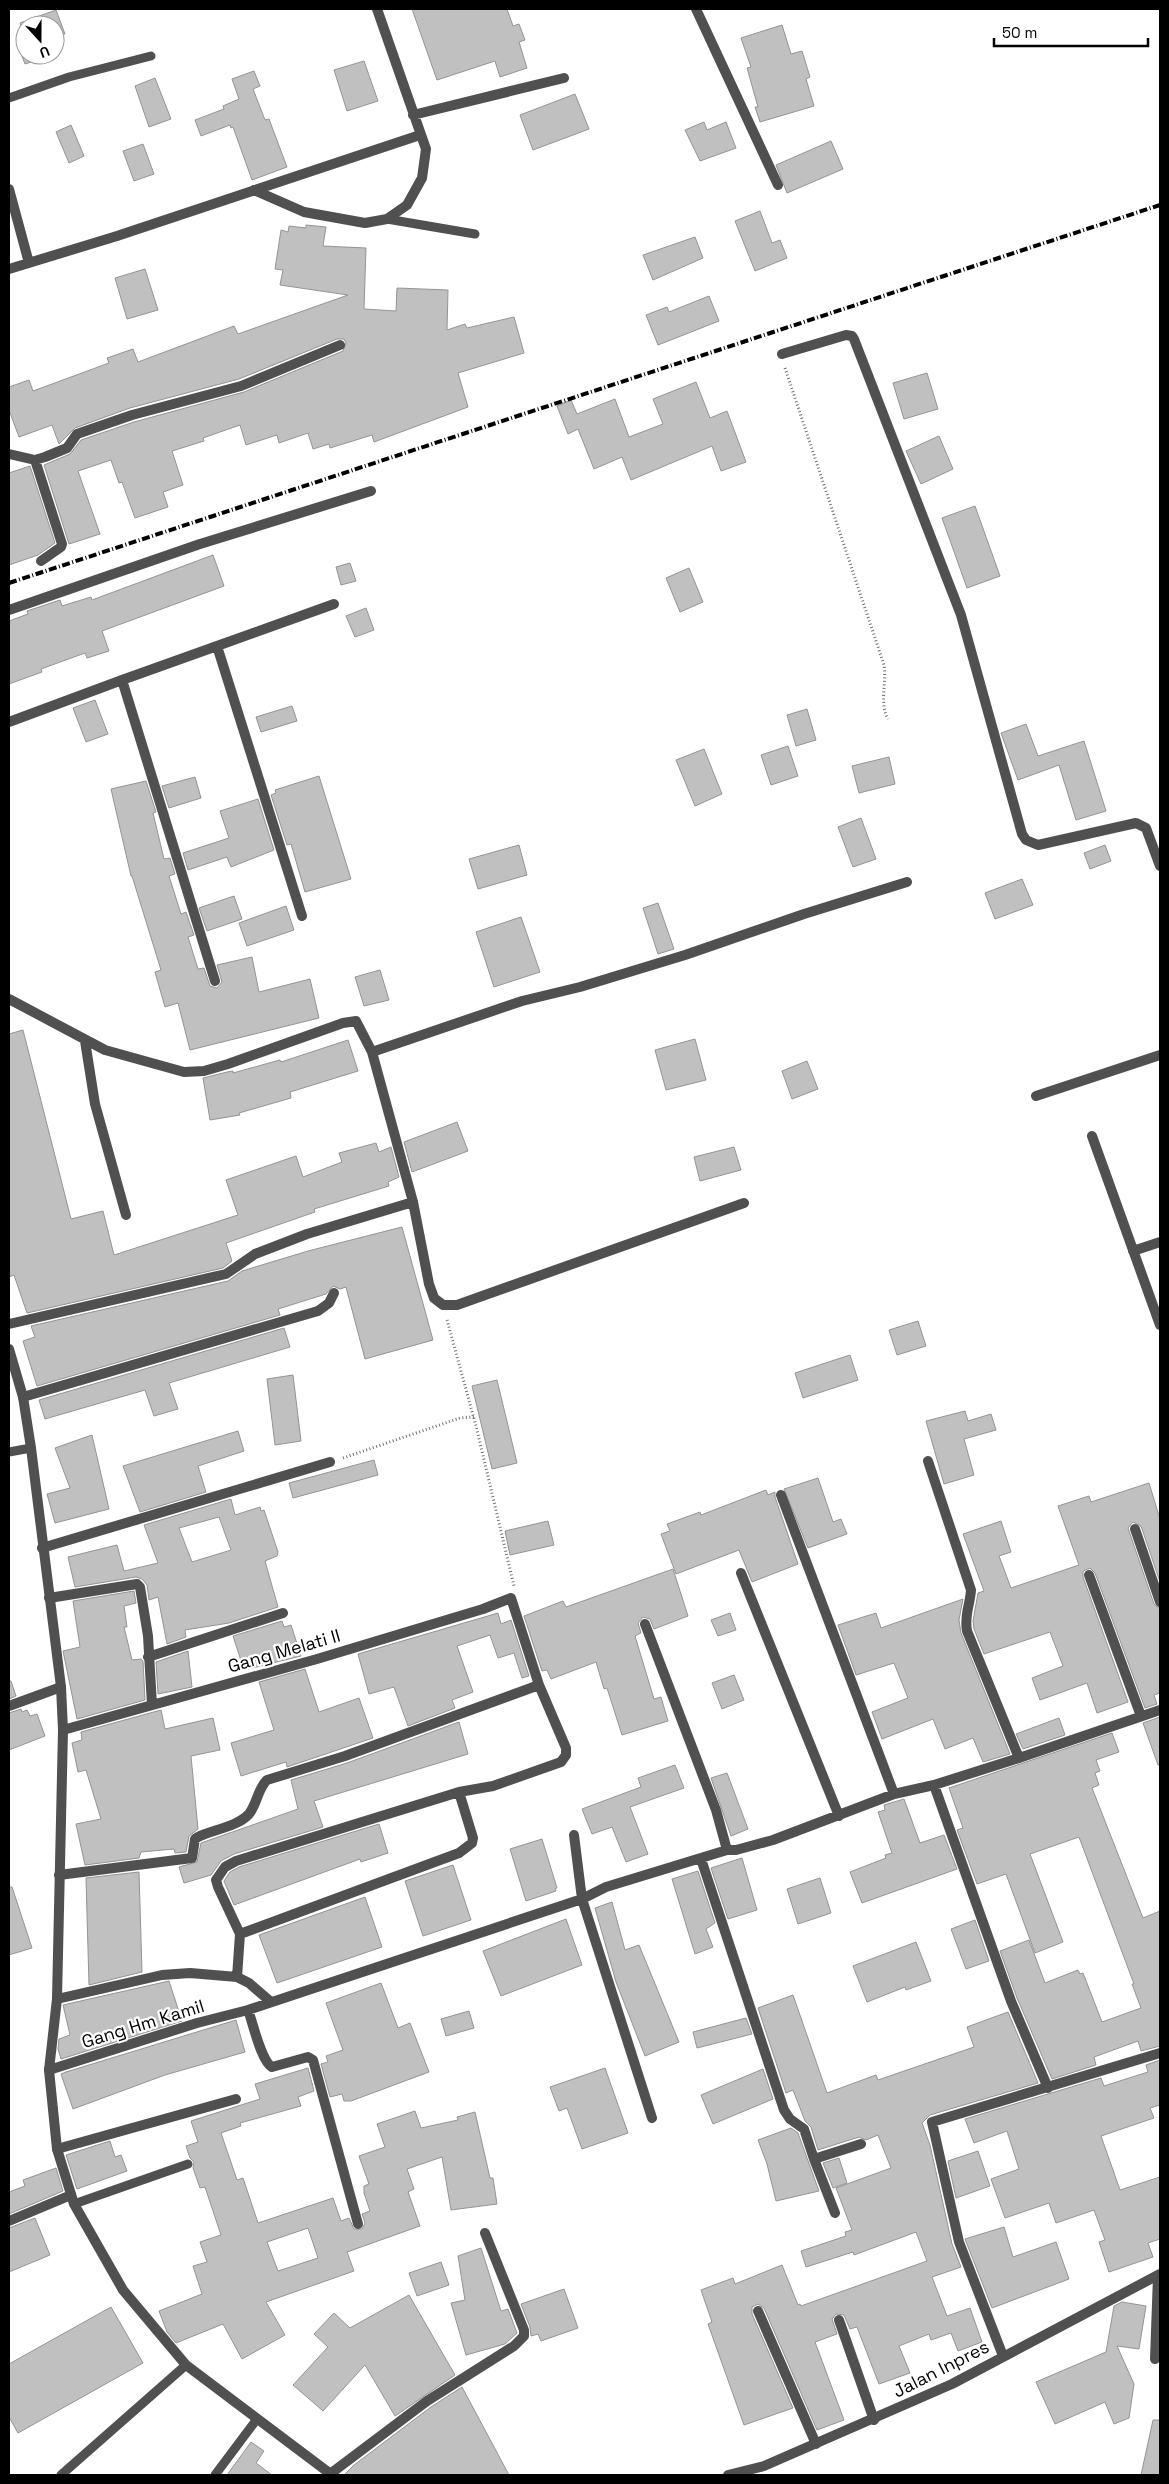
<svg xmlns="http://www.w3.org/2000/svg" width="1169" height="2484" viewBox="0 0 1169 2484" font-family="'Space Grotesk',sans-serif">
<style>
.building{fill:#c0c0c0;stroke:#949494;fill-rule:evenodd}
.lines{fill:none;stroke-linecap:round;stroke-linejoin:round}
.path{stroke:#727272;stroke-width:3;stroke-dasharray:1 2.5;stroke-linecap:butt}
.service{stroke:#505050;stroke-width:9}
.minor{stroke:#505050;stroke-width:10}
.tertiary{stroke:#505050;stroke-width:10}
.rail{stroke:#000;stroke-width:4;stroke-dasharray:8 2.5 1 2.5;stroke-linecap:butt}
.labels{text-anchor:middle;stroke-width:4.5;stroke-linejoin:round;paint-order:stroke}
.street-label{font-size:18px;fill:#000;stroke:#fff}
</style>
<rect width="100%" height="100%" fill="#fff"/>
<path class="building" d="M412,9H507L513,26L519,24L525,40L519,42L527,68L500,77L495,61L437,80Z
M56,10L65,34L55,38V25H25V36L20,23Z
M782,25L791,54L802,51L810,77L806,79L814,106L760,122L755,107H758L747,68L751,67L741,38Z
M25,44V55H55V46L58,55L35,63L34,61L25,64L18,46Z
M364,61L378,101L347,111L334,70Z
M254,71L260,86L253,89L265,120L269,119L287,167L252,180L233,127L231,128L230,125L201,136L195,120L224,109L223,106L239,99L232,79Z
M155,78L171,119L149,127L135,86Z
M575,94L589,129L533,150L520,115Z
M704,122L707,130L726,122L736,148L700,161L685,130Z
M71,125L84,156L69,163L56,132Z
M831,141L843,169L787,193L776,165Z
M143,144L154,174L134,181L123,151Z
M760,211L772,243L780,240L787,258L755,271L735,221Z
M306,225L326,227L323,246L366,248L364,309L396,311L397,288L448,290L447,330L465,324L467,328L514,317L524,353L458,373L468,407L374,442L372,435L330,448L329,444L313,449L308,433L279,443L277,435L246,445L240,425L203,438L204,441L172,451L183,485L163,492L168,507L135,518L122,482L119,483L111,460L78,471L100,534L69,544L44,465L70,454L81,440L134,422L244,392L343,351L346,343L344,339H337L239,379L130,408L75,428L59,444L52,425L19,437L9,410V387L29,380L33,391L109,363L107,358L133,349L138,362L234,326L238,334L348,295L280,285L283,270L275,269L281,230L288,232L289,226L306,228Z
M695,237L703,258L653,280L643,255Z
M145,269L158,310L127,319L115,278Z
M709,296L719,321L658,345L646,315L667,307L669,312Z
M927,373L938,409L904,419L893,383Z
M696,382L710,418L727,411L746,462L721,471L712,446L631,480L622,457L594,469L578,429L568,434L557,406L571,400L577,414L615,399L629,437L663,424L653,399Z
M939,436L953,469L921,484L906,451Z
M30,466L55,543L38,555L9,565V473Z
M975,506L1000,576L967,588L942,518Z
M213,555L224,586L102,631L109,651L87,658L85,653L41,669L42,672L9,684V621L28,614L27,611L60,600L62,606L91,597L92,600Z
M350,563L356,581L341,585L336,567Z
M689,568L703,602L680,612L666,578Z
M366,608L374,630L355,637L346,616Z
M95,700L108,734L86,742L73,708Z
M292,706L297,721L261,732L256,717Z
M807,709L816,740L796,746L787,715Z
M1026,724L1038,756L1084,741L1106,811L1076,820L1059,765L1018,780L1001,733Z
M788,746L798,776L771,785L761,755Z
M704,749L722,794L695,806L676,760Z
M889,757L895,784L859,793L852,766Z
M319,776L351,879L305,892L291,844L287,845L271,795L276,793L275,790Z
M195,777L201,798L169,808L162,786Z
M146,781L156,812L153,813L164,859L170,858L175,874L169,876L181,914L186,912L194,935L188,937L198,969L204,968L210,986L217,988L222,982L217,965L252,957L259,992L310,979L319,1018L190,1050L178,1003L165,1007L155,972L161,970L132,876H131L111,789Z
M258,799L274,850L231,867L227,857L188,870L183,853L229,838L220,811Z
M861,818L876,859L853,867L838,827Z
M519,845L527,875L478,889L469,859Z
M1105,845L1111,861L1090,869L1084,853Z
M1022,879L1033,905L995,919L985,893Z
M234,896L242,919L207,931L199,908Z
M658,903L674,949L658,954L643,908Z
M286,906L294,930L247,946L239,923Z
M521,917L540,972L494,987L476,932Z
M380,970L389,1000L364,1006L355,977Z
M23,1030L71,1219L103,1211L114,1255L238,1215L226,1180L296,1156L303,1177L342,1162L339,1153L376,1143L379,1152L391,1147L399,1177L388,1182L389,1186L314,1209L315,1212L226,1243L232,1261L223,1268L27,1313L14,1275L9,1277V1034Z
M695,1039L706,1080L666,1090L655,1050Z
M348,1040L358,1071L290,1092L291,1098L239,1113L240,1115L210,1120L203,1078L227,1072L233,1071V1073L280,1060L281,1062Z
M807,1061L818,1089L792,1099L782,1071Z
M457,1122L468,1151L412,1172L404,1142Z
M734,1147L741,1170L700,1181L694,1157Z
M402,1227L433,1340L365,1359L346,1287L340,1289L333,1286L326,1294L278,1309L280,1315L37,1386L23,1341L35,1337L31,1326L228,1281L242,1271L308,1251Z
M918,1321L926,1346L897,1355L889,1330Z
M284,1328L290,1347L169,1383L178,1409L154,1416L145,1390L45,1419L39,1400Z
M850,1355L858,1380L803,1398L795,1373Z
M293,1375L301,1441L275,1445L267,1379Z
M497,1380L517,1463L492,1469L472,1386Z
M965,1411L968,1421L991,1414L996,1430L964,1439L974,1475L944,1484L926,1421Z
M238,1431L244,1451L198,1466L206,1492L140,1512L123,1466Z
M92,1435L109,1509L55,1523L47,1494L70,1488L55,1448Z
M374,1460L378,1475L293,1498L289,1483Z
M818,1478L833,1522L841,1519L847,1534L808,1548L784,1489Z
M1149,1483L1160,1519V1582L1141,1526L1133,1522L1128,1528L1154,1604L1160,1609V1693L1154,1695L1157,1704L1145,1708L1095,1573L1090,1568L1083,1571V1577L1128,1702L1097,1713L1087,1683L1040,1700L1032,1678L1063,1666L1050,1632L984,1654L974,1629L973,1621L978,1593L984,1591L963,1534L1001,1521L1011,1552L999,1556L1011,1588L1079,1565L1058,1506L1089,1496L1091,1502Z
M766,1490L768,1495L775,1492V1497L798,1564L752,1582L739,1550L676,1574L661,1534L670,1531L667,1524L700,1512L701,1515Z
M231,1499L235,1515L260,1507L261,1511L264,1510L278,1552L277,1556L265,1561L278,1607L229,1623L185,1630L186,1637L167,1644L158,1597L149,1600L147,1585L142,1579L136,1577L75,1587L68,1557L117,1545L124,1571L158,1563L144,1525ZM219,1517L231,1550L192,1562L179,1528Z
M548,1521L554,1545L510,1555L505,1531Z
M673,1569L688,1616L654,1629L650,1619L643,1617L638,1623L641,1633L635,1636L654,1699L661,1697L668,1721L622,1735L607,1688L604,1689L596,1662L551,1679L547,1670L542,1671L524,1616L563,1601L566,1607Z
M134,1591L136,1603L124,1606L127,1627H124L132,1660L141,1659L143,1661L145,1700L77,1719L63,1651L80,1647L73,1601Z
M963,1599L959,1620L961,1633L1010,1754L983,1762L973,1738L945,1749L933,1719L882,1739L872,1712L908,1698L894,1663L856,1675L838,1625L876,1613L881,1628Z
M498,1613L501,1624L511,1620L529,1676L522,1678L514,1653L498,1658L490,1635L457,1646L473,1692L452,1700L455,1708L408,1726L394,1687L369,1694L358,1654Z
M730,1613L736,1630L718,1636L711,1620Z
M282,1621L284,1627L291,1625L301,1656L244,1670L233,1636Z
M188,1651L192,1687L158,1694L156,1662Z
M305,1669L319,1712L359,1698L373,1738L287,1767L286,1762L241,1776L231,1743L274,1730L259,1682Z
M734,1675L744,1700L722,1709L712,1683Z
M9,1681H11L16,1696L9,1699Z
M21,1709L22,1712L27,1710L30,1716L37,1714L45,1736L9,1750V1713Z
M161,1710L165,1729L213,1718L220,1750L191,1756L198,1829L189,1836L186,1852L175,1853L174,1849L141,1852L139,1858L85,1865L76,1824L101,1819L86,1770L78,1772L72,1743L82,1740L81,1732Z
M1160,1717V1765H1158L1143,1723Z
M1059,1718L1065,1735L1023,1749L1016,1734Z
M459,1722L468,1754L314,1801L323,1827L234,1854L221,1861L211,1875L184,1883L179,1867L197,1862L201,1843L298,1809L291,1780L347,1763Z
M1112,1733L1119,1752L1096,1760L1100,1771L1095,1773L1099,1785L1092,1788L1143,1918L1160,1911V2046L1141,2051L1138,2041L1094,2057L1096,2065L1052,2079L1017,1998L1000,1951L1029,1940L1045,1983L1078,1970L1080,1974L1083,1973L1102,2022L1141,2008L1132,1984H1134L1079,1837L1030,1854L1063,1942L1035,1953L1006,1874L977,1884L957,1830L963,1828L949,1788Z
M675,1765L684,1788L630,1807L648,1854L626,1862L612,1827L592,1834L582,1809L641,1787L638,1778Z
M727,1773L748,1829L731,1836L711,1778Z
M904,1799L920,1843L944,1835L957,1869L862,1903L850,1872L886,1858L885,1855L892,1853L878,1812L885,1810L884,1805Z
M379,1824L388,1853L361,1862L360,1859L234,1905L224,1881L230,1872L239,1867Z
M542,1839L557,1888L555,1889L556,1891L526,1901L510,1849Z
M742,1858L757,1910L728,1919L711,1868Z
M453,1865L471,1920L423,1936L405,1881Z
M698,1871L715,1923L706,1929L713,1947L695,1954L672,1879Z
M139,1872L142,1972L89,1985L86,1878Z
M820,1878L831,1913L798,1924L787,1889Z
M9,1887H12L32,1948L9,1955Z
M365,1897L382,1947L277,1983L259,1935Z
M612,1902L625,1950L639,1945L679,2042L645,2056L616,1982L595,1908Z
M566,1919L582,1965L501,1996L483,1951Z
M975,1920L989,1961L966,1969L951,1929Z
M916,1942L931,1981L906,1990L905,1987L867,2002L853,1966Z
M169,1981L182,2021L61,2059L58,2049L59,2039L70,2035L63,2005Z
M381,1983L398,2028L410,2023L429,2072L351,2101H344L342,2094L330,2097L321,2064L328,2062L326,2056L343,2050L326,2003Z
M793,1995L827,2093L876,2075L878,2080L974,2047L967,2027L1008,2012L1038,2083L930,2115L922,2123L930,2145L952,2244L961,2267L932,2277L947,2316L970,2308L982,2342L958,2351L951,2333L931,2340L929,2334L899,2346L910,2373L879,2384L857,2327L850,2329L844,2315L836,2314L832,2319L837,2334L815,2342L844,2420L817,2430L764,2308L758,2304L752,2307V2314L793,2408L744,2425L708,2324L712,2322L701,2290L733,2278L735,2284L782,2265L798,2305L800,2304L801,2306L927,2261L916,2232L854,2255L853,2252L806,2267L801,2251L846,2236L845,2232L852,2230L836,2188L891,2168L878,2135L866,2140L859,2137L818,2150L811,2127L805,2121L793,2090L786,2093L758,2008Z
M469,2011L474,2028L446,2036L441,2019Z
M746,2018L752,2034L697,2048L693,2032Z
M236,2020L245,2052L165,2075L73,2109L61,2074L66,2072Z
M1160,2060V2105L1150,2108L1154,2118L1101,2136L1120,2190L1160,2177V2239L1148,2243L1153,2257L1109,2272L1099,2242L1105,2240L1094,2210L1056,2223L1049,2203L1005,2218L991,2179L1019,2169L1007,2131L974,2143L965,2119L1101,2078L1104,2086L1148,2072L1146,2065Z
M308,2068L314,2091L298,2097L301,2106L240,2123L241,2126L221,2133L237,2180L243,2178L258,2223L333,2198L341,2221L349,2218L354,2229H362L365,2223L362,2214L370,2211L364,2193V2186L369,2184L359,2156L385,2147L377,2124L415,2111L421,2128L458,2120L457,2117L475,2112L490,2178H493L497,2204L451,2210L442,2157L407,2169L414,2189L408,2192L420,2226L347,2252L354,2271L266,2302L285,2335L242,2359L223,2324L176,2343L167,2332L159,2311L202,2294L193,2266L207,2262L200,2242L221,2235L205,2187L200,2188L193,2168L194,2162L190,2158L186,2146L198,2142L191,2121L260,2099L255,2084ZM308,2228L318,2258L278,2271L267,2242Z
M605,2068L628,2133L582,2149L567,2108L559,2111L550,2087Z
M763,2069L773,2099L713,2124L701,2095Z
M791,2128L798,2133L819,2191L776,2201L767,2164L758,2140Z
M110,2141L115,2157L121,2155L127,2171L77,2189L66,2155Z
M978,2151L990,2186L956,2198L948,2161Z
M839,2158L847,2183L833,2188L823,2163Z
M56,2168L63,2191L9,2214V2192L25,2186L23,2180Z
M35,2218L50,2255L9,2272V2228Z
M1004,2227L1013,2257L1056,2242L1069,2279L992,2308L965,2239Z
M481,2248L501,2311L508,2309L517,2333L505,2344L466,2355L451,2303L465,2300L458,2256Z
M441,2262L449,2285L417,2296L409,2273Z
M564,2289L578,2328L541,2341L538,2334L531,2336L530,2327L521,2304Z
M409,2295L455,2375L395,2416L365,2365L323,2411L293,2385L328,2347L314,2334L334,2313L350,2328Z
M1122,2302L1146,2306L1139,2349L1117,2346L1134,2384L1129,2418L1114,2424L1105,2402L1055,2424L1036,2382L1106,2352L1114,2306Z
M111,2307L143,2363L18,2433L9,2417V2364Z
M462,2387L509,2475H344L354,2465L431,2407Z
M1153,2420H1160V2475H1141Z
M251,2442L264,2451L256,2463L272,2475H227Z"/>
<g class="lines">
<path class="path" d="M785,368L884,665C887,683 879,703 888,719
M447,1320L476,1426L514,1586
M343,1458L460,1418L474,1417"/>
<path class="service" d="M9,98L69,77L151,56
M387,219L475,234
M9,1452L31,1448
M74,2204L188,2164
M61,2475L186,2365
M215,2475L257,2419"/>
<path class="minor" d="M696,9L778,185
M413,115L564,78
M9,189L29,263
M254,190L304,212L365,223L387,219L407,205L422,178L426,149L377,9
M9,269L117,236L420,135
M782,354L846,335L852,336L854,339L961,615L1022,834L1026,840L1038,845L1136,823L1146,828L1160,866
M9,454L35,460L45,457L67,448L77,434L132,415L241,386L340,345
M35,460L62,544L61,547L41,561
M9,610L200,544L371,491
M217,646L334,604
M122,680L217,646L302,916
M9,722L122,680L215,981
M9,999L105,1050L184,1072L204,1071L228,1064L343,1023L356,1021L372,1052L413,1202L307,1234L255,1254L226,1274L9,1324
M85,1041L95,1104L126,1215
M372,1052L522,1001L580,987L685,955L804,914L907,882
M1036,1096L1160,1055
M1092,1136L1160,1325
M413,1202L429,1284L434,1298L443,1305H457L744,1203
M1133,1251L1160,1242
M23,1397L318,1311L329,1303L334,1293
M928,1461L971,1590C970,1605 964,1616 967,1631L1019,1758
M781,1495L894,1794
M1135,1529L1160,1602
M42,1548L330,1462
M741,1573L839,1816
M1089,1575L1141,1716
M49,1598L137,1584L140,1587L148,1636L152,1705
M645,1624L716,1810L727,1850
M148,1657L283,1613
M9,1706L61,1687
M63,1730L317,1659L483,1609L511,1598L539,1685L566,1748V1755L561,1762L493,1786L459,1792L473,1838L472,1843L459,1853L240,1934L237,1977
M934,1785L1011,2001L1048,2088
M574,1835L582,1899L652,2118
M701,1859L784,2110L790,2119L804,2129L814,2159L861,2144
M59,1875L192,1858L195,1839L198,1837C212,1830 237,1827 249,1814C257,1804 258,1788 267,1780L345,1756L539,1685
M240,1934L218,1887L216,1880L225,1867L236,1861L459,1792
M57,1999L162,1975L190,1973L237,1977L249,1983L271,2002
M248,2010C253,2023 261,2061 272,2067L308,2057L313,2060L358,2224
M49,2070L197,2023L248,2010L582,1899L606,1887L727,1850H736L773,1840L894,1794L934,1785L1019,1758L1160,1710
M57,2149L236,2099
M814,2159L835,2213
M9,2221L71,2195
M758,2311L816,2444
M839,2320L874,2420
M1003,2356L959,2242L932,2122L1160,2053
M1155,2359L1158,2276
M330,2474L427,2401L514,2346L524,2336V2330L485,2233"/>
<path class="tertiary" d="M9,1349L23,1397L31,1448L61,1687L63,1730L57,1999L49,2070L57,2149L74,2204L123,2290L186,2365L332,2475
M728,2475L764,2466L952,2384L1160,2274"/>
<path class="rail" d="M9,583L1160,205"/>
</g>
<g class="labels">
<g class="street-label">
<text transform="translate(284 1651) rotate(-16)" y="6">Gang Melati II</text>
<text transform="translate(143 2024) rotate(-17)" y="6">Gang Hm Kamil</text>
<text transform="translate(941 2369) rotate(-27)" y="6">Jalan Inpres</text>
</g>
</g>
<rect width="1169" height="2484" fill="none" stroke="#000000" stroke-width="20"/>
<g transform="translate(40 40) rotate(159)"><circle r="24" fill="#ffffff" stroke="#999999"/>
<path d="M0-4L9 19L0 12L-9 19Z" fill="#000000"/>
<text y="-8" font-size="14" font-weight="bold" text-anchor="middle" fill="#000000">U</text>
</g>
<path d="M994 38v8h154v-8" fill="none" stroke="#000000" stroke-width="2.5"/>
<text x="1002" y="38" font-size="15" fill="#000000" stroke="#ffffff" stroke-width="4" paint-order="stroke">50 m</text>
</svg>
